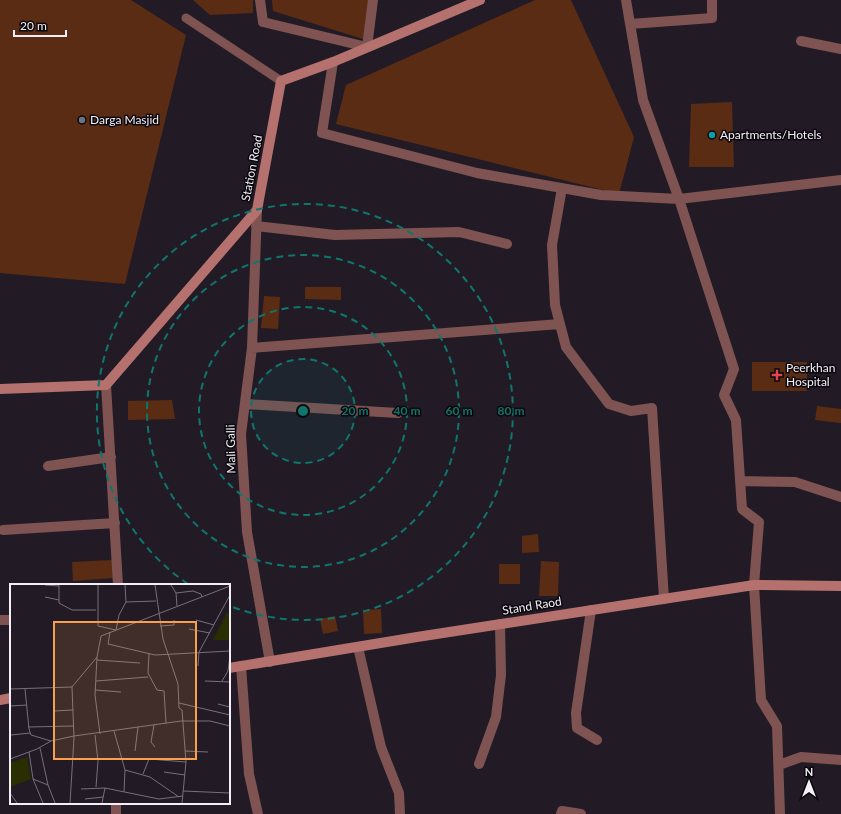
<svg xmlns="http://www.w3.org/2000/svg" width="841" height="814" viewBox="0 0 841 814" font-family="Lato,sans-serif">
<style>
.building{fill:#5b2c14}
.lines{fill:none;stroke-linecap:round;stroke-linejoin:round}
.lane{stroke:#7e5351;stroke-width:9}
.street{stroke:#7e5351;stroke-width:10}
.secondary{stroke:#b5716d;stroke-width:10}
.ring{fill:none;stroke:#0f766e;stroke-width:2;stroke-dasharray:7 5}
.worship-dot{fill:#6b7280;stroke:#0a070c;stroke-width:1.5}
.culture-dot{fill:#0f9aa8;stroke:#0a070c;stroke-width:1.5}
.health-dot{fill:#e0444e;stroke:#0a070c;stroke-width:1.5}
.labels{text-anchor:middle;stroke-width:3;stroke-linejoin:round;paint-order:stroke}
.poi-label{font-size:12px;fill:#f4eff7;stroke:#0a070c;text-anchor:start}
.street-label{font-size:12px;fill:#f4eff7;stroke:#0a070c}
.inset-road{fill:none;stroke:#76707a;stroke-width:1}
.view{fill:#f8a04b;fill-opacity:0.15;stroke:#f8a04b;stroke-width:2}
.inset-edge{fill:none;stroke:#f4eff7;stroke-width:2}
.centre{fill:#0f766e;stroke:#0a070c;stroke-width:2}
.ring-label{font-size:12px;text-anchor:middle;font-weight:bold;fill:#0f766e;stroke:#0a070c;stroke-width:3;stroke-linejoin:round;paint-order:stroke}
</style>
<rect width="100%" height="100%" fill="#221b26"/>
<path class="building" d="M0,0H131L186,35L125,284L0,273Z
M193,0H253V13L210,15Z
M272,0H376L363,39L273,11Z
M535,0H571L634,137L619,194L336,124L346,85Z
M732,102L734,167H689L691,104Z
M305,287H341V300L305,299Z
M264,296L280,297L278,329L261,328Z
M752,362H807V391H752Z
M172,400L175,419L128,420V401Z
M817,406L841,409V423L815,420Z
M538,534L539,552L522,553V536Z
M112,560L114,578L73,581L72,562Z
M541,561L559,562L558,596H539Z
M499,564H520V584H499Z
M381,609L382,633L364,634L363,610Z
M335,616L338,631L323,634L320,619Z"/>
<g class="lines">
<path class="lane" d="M186,18L281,81"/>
<path class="street" d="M260,0L263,22L367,47L373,0
M626,0L643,100L679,199L734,369L724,395L736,420L742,509L759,522L754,585L761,700L777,726L780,814
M630,24L712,18V0
M801,41L841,49
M333,62L322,133L477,173L601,195L679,199L841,180
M562,188L552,245L555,305L566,347L609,404L631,411L652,408L664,599
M257,210L252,348L241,434L247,532L270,662
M256,226L335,235L459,232L507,244
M252,348L560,324
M106,385L118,585
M245,404L398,413
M48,466L111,457
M740,481L795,482L841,497
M3,530L115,523
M591,610L576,713L577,728L597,740
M0,620H11
M358,647L381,747L399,793L400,814
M241,666L249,774L258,814
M479,764L496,717L501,675L500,624
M779,765L801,757L841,760
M116,814V803
M561,814L562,811L581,814"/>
<path class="secondary" d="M0,389L106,385L257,210L281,81L333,62L480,0
M229,668L417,637L754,585L841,586
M0,700L11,698"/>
</g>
<circle cx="303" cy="411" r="52" fill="#0f766e" fill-opacity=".12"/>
<g class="ring">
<circle cx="303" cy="411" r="52"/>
<circle cx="303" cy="411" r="104"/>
<circle cx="303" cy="411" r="156"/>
<path d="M188 584A208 208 0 1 1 230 606"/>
</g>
<circle class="worship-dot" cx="82" cy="120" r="4"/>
<circle class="culture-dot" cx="712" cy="135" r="4"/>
<path class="health-dot" d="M775 369h4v4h4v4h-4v4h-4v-4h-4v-4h4z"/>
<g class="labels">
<g class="poi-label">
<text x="90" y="124">Darga Masjid</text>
<text x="720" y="139">Apartments/Hotels</text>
<text x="786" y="372">Peerkhan<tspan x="786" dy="14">Hospital</tspan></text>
</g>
<g class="street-label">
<text transform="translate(252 168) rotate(-79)" y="4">Station Road</text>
<text transform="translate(231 449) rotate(-91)" y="4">Mali Galli</text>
<text transform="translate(532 606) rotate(-9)" y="4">Stand Raod</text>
</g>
</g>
<g transform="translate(10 584)">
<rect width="220" height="220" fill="#221b26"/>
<path d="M217,28L220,30V56H203ZM17,173L21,195L0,203V179Z" fill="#292f00"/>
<path class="inset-road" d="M35,1L49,2M49,1V19L62,26H86M88,1V42L106,46L109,31L116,18L115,1M145,1L153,55L168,100L169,124L172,126L176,178L172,219M161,1L166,9L183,7L191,10L192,13M166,9L167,22M35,13L49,16M116,18L146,17M186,36L204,41M150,42L164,41V36M179,45L200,49M100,48L98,60L145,71L220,67M139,70L138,89L147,106L154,107L156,139M87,73L85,111L90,150M87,76L130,79M188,82L189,68L220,11M86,97L138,93M195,97L220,98M212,97L218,87L220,72M0,105L62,103L87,73L91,52L220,2M15,105L19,145L21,151L41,157M85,106L111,108M169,119L220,131M208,120L220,123M0,122L17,121M44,127L63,126M144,141L141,158L145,163M18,143L64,142M104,147L115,186L140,193L169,213M1,151L20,149M85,151L88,177L86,203M30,164L38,201M125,167L128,143M175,167L198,168M19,168L23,195L38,201L45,219M0,175L27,165L41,157L64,152L171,137H200L220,142M154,188L175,191M133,190L139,175L176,178M23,195L33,219M71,205L95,204L149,215L173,212M173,207L220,209M114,208L115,186M0,209L7,219M75,215L93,213M60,219L64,154L62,103M92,219L95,204"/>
<path class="view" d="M44,38H186V175H44Z"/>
<rect width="220" height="220" class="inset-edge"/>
</g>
<circle cx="303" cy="411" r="6" class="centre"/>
<g class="ring-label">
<text x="355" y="415">20 m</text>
<text x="407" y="415">40 m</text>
<text x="459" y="415">60 m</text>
<text x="511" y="415">80 m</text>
</g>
<g transform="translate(809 782)" stroke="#0a070c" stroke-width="3" paint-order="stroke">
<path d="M0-3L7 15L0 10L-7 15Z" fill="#f4eff7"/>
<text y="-6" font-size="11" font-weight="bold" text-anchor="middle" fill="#f4eff7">N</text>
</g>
<path d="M14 30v6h52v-6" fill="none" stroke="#f4eff7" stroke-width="2"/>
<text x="20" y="30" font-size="12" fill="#f4eff7" stroke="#0a070c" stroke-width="3" paint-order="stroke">20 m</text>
</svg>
